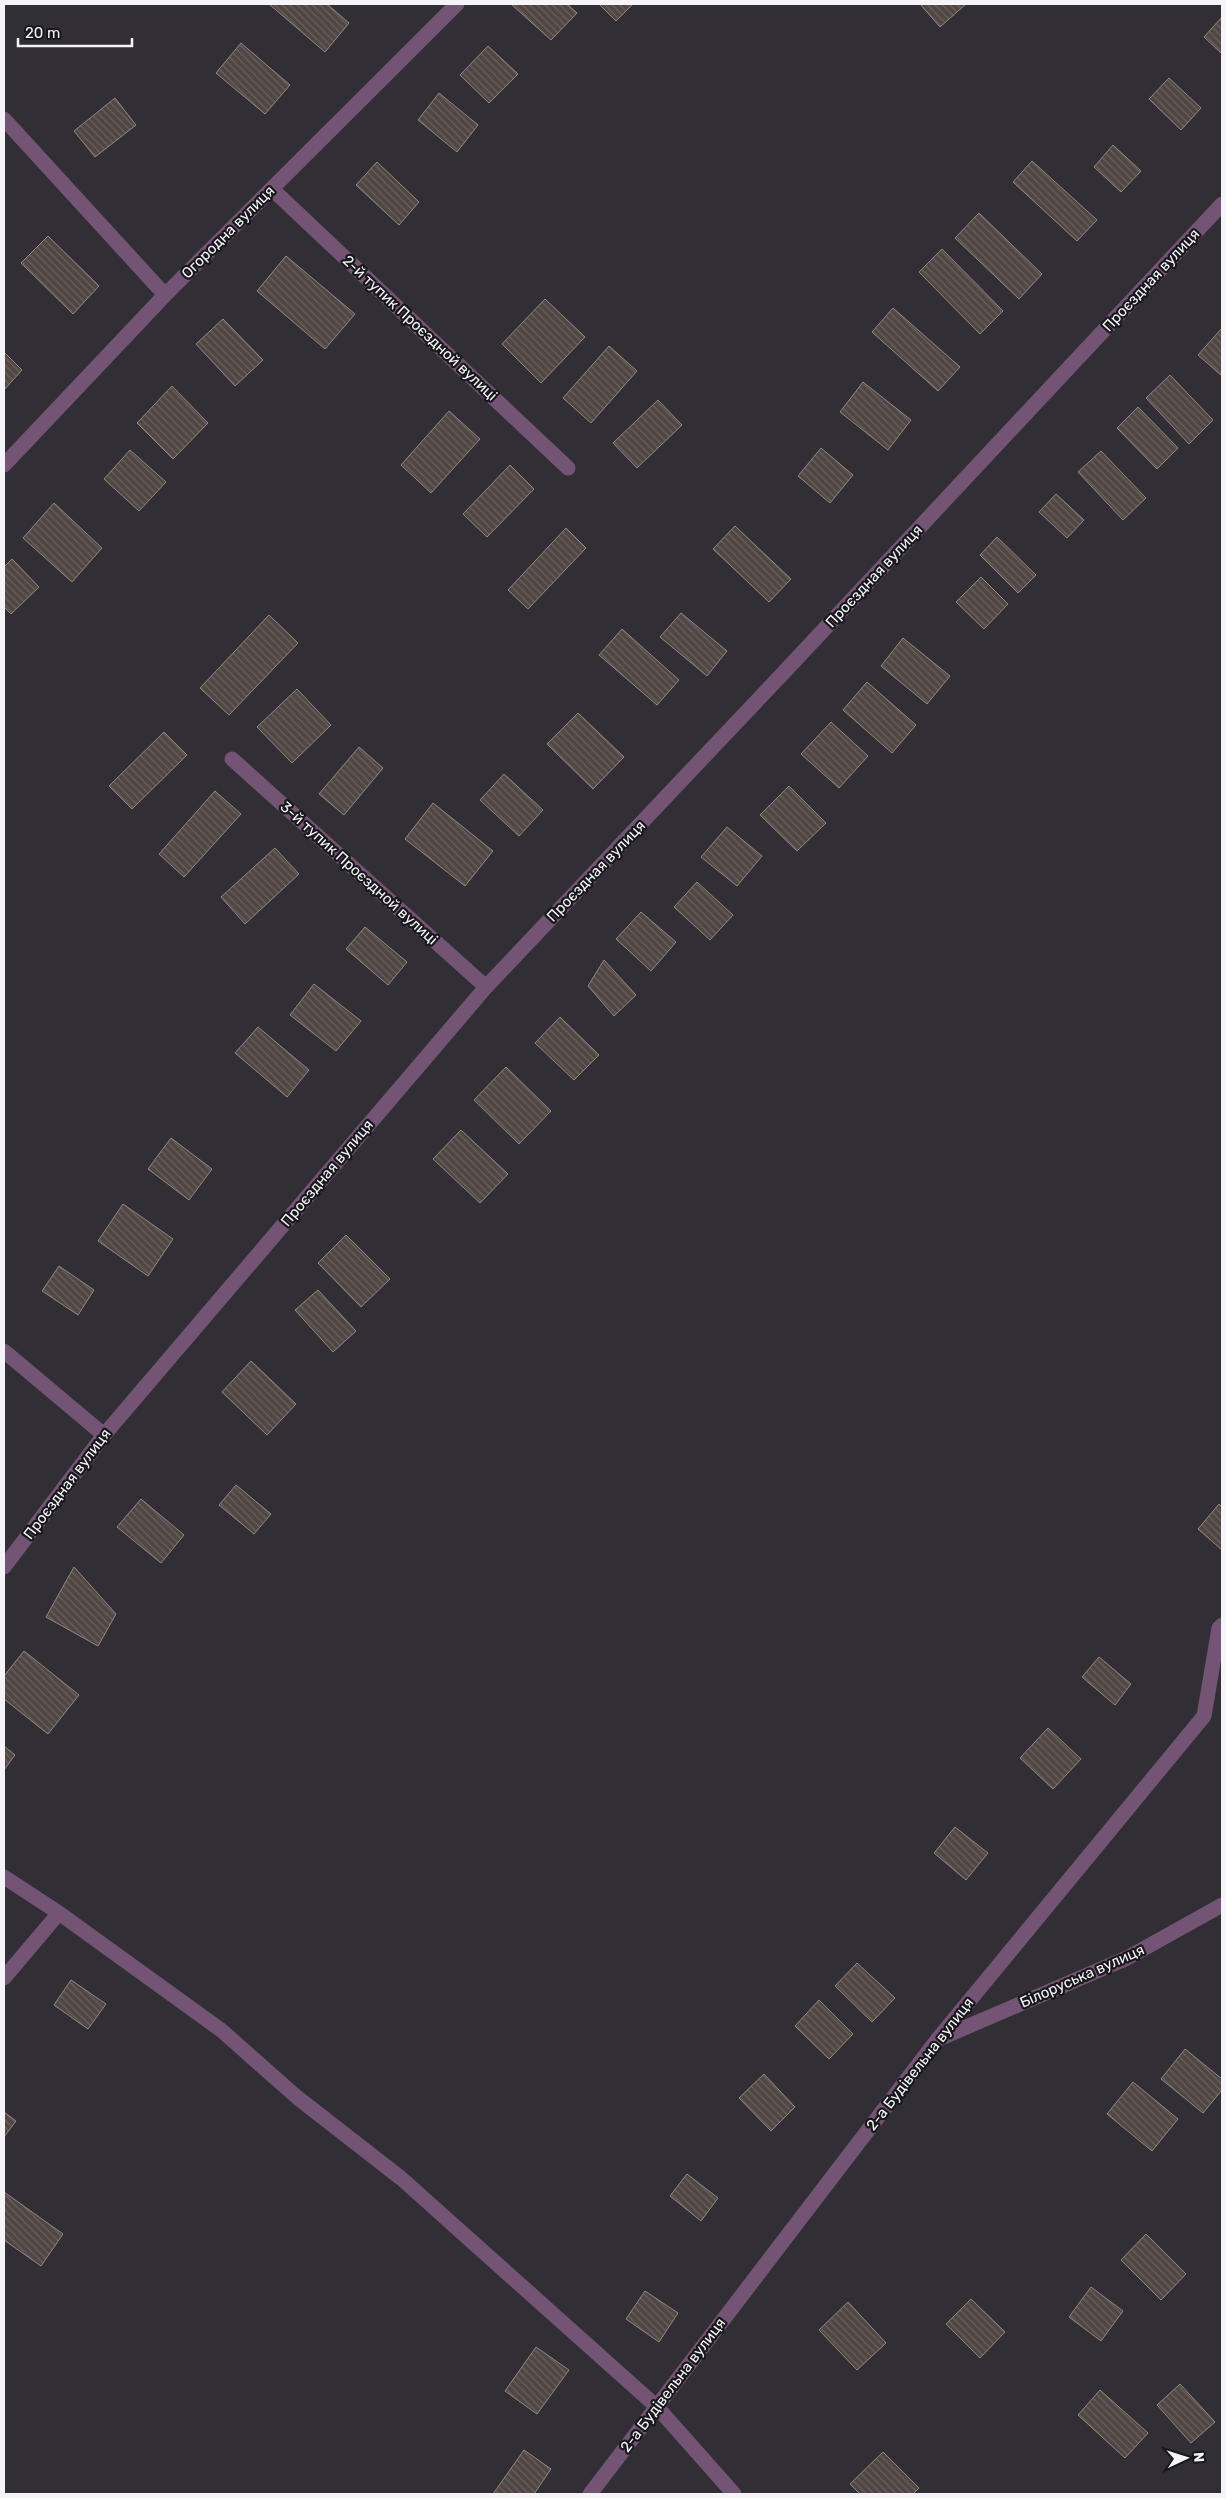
<svg xmlns="http://www.w3.org/2000/svg" width="1226" height="2498" viewBox="0 0 1226 2498" font-family="Rubik,sans-serif">
<style>
.building{fill:url(#building-back-hatch);stroke:#948884}
.lines{fill:none;stroke-linecap:round;stroke-linejoin:round}
.minor{stroke:#745475;stroke-width:15}
.labels{text-anchor:middle;stroke-width:4.5;stroke-linejoin:round;paint-order:stroke}
.street-label{font-size:15px;fill:#f5f4f9;stroke:#18171b}
</style>
<defs>
<pattern id="building-back-hatch" width="6" height="6" patternUnits="userSpaceOnUse" patternTransform="scale(1.25)"><rect width="6" height="6" fill="#504642"/><path d="M-1 5l2 2M0 0l6 6M5-1l2 2" fill="none" stroke="#6a615e"/></pattern>
</defs>
<rect width="100%" height="100%" fill="#312e36"/>
<path class="building" d="M269,4H327L349,23L325,52Z
M511,4H567L577,13L551,40Z
M599,4H633L616,21Z
M920,4H966L940,27Z
M1222,17V54L1204,37Z
M241,43L290,85L265,114L216,73Z
M488,46L518,74L489,103L460,75Z
M1169,78L1201,108L1181,130L1149,99Z
M439,93L478,125L457,152L418,120Z
M115,98L136,125L95,157L74,131Z
M1113,145L1141,171L1121,192L1094,167Z
M1032,161L1097,220L1077,241L1013,182Z
M377,162L419,202L399,225L356,185Z
M979,213L1042,274L1019,299L955,238Z
M48,236L99,286L73,314L21,263Z
M942,249L1003,311L980,334L919,272Z
M286,256L355,314L325,349L257,291Z
M545,299L585,337L541,383L502,344Z
M893,308L960,367L938,391L872,332Z
M223,319L263,360L235,386L196,344Z
M1222,328V376L1198,355Z
M609,346L637,371L591,423L563,398Z
M4,352L22,370L4,390Z
M1170,375L1213,420L1189,444L1146,398Z
M863,382L911,420L888,450L840,412Z
M172,386L208,423L173,459L137,423Z
M658,400L682,425L637,468L613,443Z
M1138,407L1178,448L1157,469L1117,428Z
M449,411L480,439L431,493L401,465Z
M821,448L853,475L830,503L798,476Z
M130,450L166,482L139,511L104,479Z
M1101,451L1146,498L1123,520L1078,472Z
M510,465L534,489L487,537L463,514Z
M1056,494L1084,520L1067,538L1039,512Z
M54,503L102,548L72,582L23,538Z
M735,526L791,579L769,602L713,549Z
M566,528L586,548L528,609L508,590Z
M997,537L1036,575L1018,593L980,555Z
M12,559L39,587L11,614L4,607V567Z
M981,577L1008,604L984,629L956,602Z
M681,613L727,651L707,676L660,637Z
M269,615L298,643L229,715L200,688Z
M622,629L679,680L657,705L599,655Z
M903,638L950,676L927,704L881,666Z
M867,682L916,725L892,753L843,710Z
M297,689L331,725L292,763L257,727Z
M578,713L624,757L593,789L547,744Z
M831,722L868,756L839,788L801,754Z
M164,732L187,755L132,809L109,786Z
M359,747L383,768L344,815L319,794Z
M504,774L543,810L519,836L480,800Z
M789,786L826,823L797,851L760,815Z
M215,791L241,814L184,877L159,854Z
M433,803L493,851L465,886L405,839Z
M727,827L762,856L737,886L701,857Z
M275,848L299,874L245,924L221,897Z
M697,882L733,915L710,940L674,907Z
M641,912L676,942L651,971L616,939Z
M365,927L407,962L388,985L346,949Z
M604,960L636,995L614,1016L588,986Z
M314,984L361,1021L336,1051L290,1015Z
M560,1017L599,1055L574,1080L535,1043Z
M258,1027L309,1070L287,1097L235,1053Z
M506,1067L551,1111L519,1144L474,1100Z
M461,1130L508,1174L480,1203L433,1159Z
M171,1138L212,1169L189,1200L148,1169Z
M123,1204L173,1239L148,1276L98,1241Z
M346,1235L390,1279L361,1307L318,1263Z
M59,1266L94,1290L78,1315L42,1291Z
M318,1290L356,1331L333,1352L295,1310Z
M251,1361L296,1404L267,1435L222,1392Z
M236,1485L271,1514L254,1534L219,1505Z
M141,1499L184,1535L161,1563L117,1527Z
M1219,1504L1222,1507V1550L1198,1529Z
M74,1567L116,1614L98,1646L46,1617Z
M24,1651L79,1695L48,1734L4,1699V1676Z
M1099,1657L1131,1684L1115,1705L1082,1677Z
M1048,1728L1081,1759L1053,1789L1020,1758Z
M4,1746L15,1755L4,1770Z
M955,1827L988,1853L966,1880L934,1853Z
M857,1963L895,1998L872,2022L835,1986Z
M71,1980L106,2004L88,2029L54,2005Z
M819,2000L853,2034L829,2059L795,2026Z
M1185,2049L1222,2079V2090L1203,2113L1161,2079Z
M764,2074L795,2107L771,2131L739,2098Z
M1133,2082L1178,2119L1152,2151L1107,2114Z
M4,2112L16,2121L4,2137Z
M687,2174L718,2198L701,2221L670,2196Z
M4,2192L63,2234L41,2266L4,2240Z
M1146,2234L1186,2274L1161,2300L1121,2260Z
M1091,2287L1123,2311L1101,2341L1069,2317Z
M645,2291L678,2313L659,2342L626,2319Z
M971,2299L1005,2332L980,2358L946,2324Z
M848,2302L886,2343L857,2370L819,2330Z
M536,2347L569,2370L537,2414L505,2391Z
M1180,2384L1215,2422L1191,2443L1157,2405Z
M1100,2390L1148,2433L1125,2458L1078,2415Z
M524,2450L551,2469L534,2494H493Z
M883,2452L919,2488L913,2494H860L850,2484Z"/>
<g class="lines">
<path class="minor" d="M4,119L165,295
M272,189L568,468
M4,465L165,295L457,4
M232,759L486,987
M4,1351L104,1435
M4,1567L104,1435L486,987L787,669L1222,204
M4,1877L59,1913L221,2030L298,2098L402,2179L657,2407L734,2494
M4,1978L59,1913
M941,2038L1127,1958L1222,1905
M590,2494L937,2040L1204,1716L1219,1628L1222,1625"/>
</g>
<g class="labels">
<g class="street-label">
<text transform="translate(228 232) rotate(-45)" y="5">Огородна вулиця</text>
<text transform="translate(1151 280) rotate(-47)" y="5">Проєздная вулиця</text>
<text transform="translate(420 328) rotate(43)" y="5">2-й тупик Проєздной вулиці</text>
<text transform="translate(874 576) rotate(-47)" y="5">Проєздная вулиця</text>
<text transform="translate(596 871) rotate(-46)" y="5">Проєздная вулиця</text>
<text transform="translate(359 873) rotate(42)" y="5">3-й тупик Проєздной вулиці</text>
<text transform="translate(327 1173) rotate(-50)" y="5">Проєздная вулиця</text>
<text transform="translate(67 1484) rotate(-53)" y="5">Проєздная вулиця</text>
<text transform="translate(1082 1976) rotate(-24)" y="5">Білоруська вулиця</text>
<text transform="translate(920 2064) rotate(-52)" y="5">2-а Будівельна вулиця</text>
<text transform="translate(673 2385) rotate(-53)" y="5">2-а Будівельна вулиця</text>
</g>
</g>
<rect width="1226" height="2498" fill="none" stroke="#f5f4f9" stroke-width="10"/>
<g transform="translate(1186 2458) rotate(86)" stroke="#18171b" stroke-width="4" paint-order="stroke">
<path d="M0-4L9 19L0 12L-9 19Z" fill="#f5f4f9"/>
<text y="-8" font-size="14" font-weight="bold" text-anchor="middle" fill="#f5f4f9">N</text>
</g>
<path d="M18 38v8h114v-8" fill="none" stroke="#f5f4f9" stroke-width="2.5"/>
<text x="25" y="38" font-size="15" fill="#f5f4f9" stroke="#18171b" stroke-width="4" paint-order="stroke">20 m</text>
</svg>
